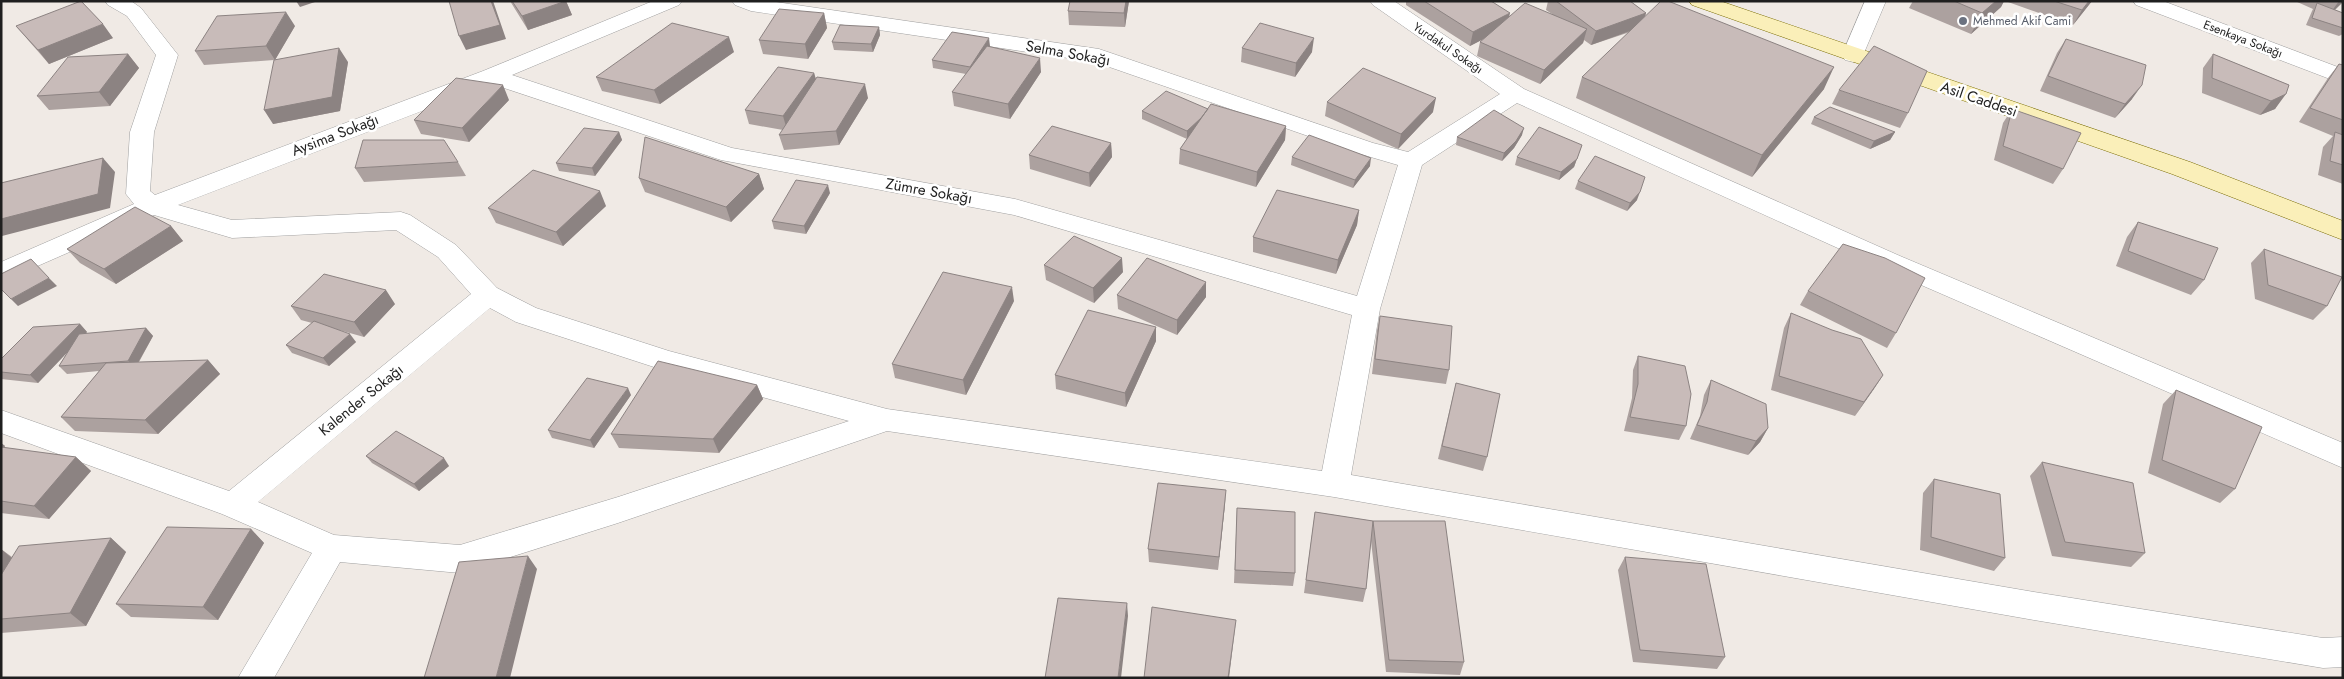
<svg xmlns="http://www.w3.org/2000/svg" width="2344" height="679" viewBox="0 0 2344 679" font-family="Jost,sans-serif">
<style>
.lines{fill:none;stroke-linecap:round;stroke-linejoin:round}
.street-casing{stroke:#a0a0a0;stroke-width:1}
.secondary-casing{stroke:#796c03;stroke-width:1}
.street{fill:#fff;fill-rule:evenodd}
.secondary{fill:#faefb9;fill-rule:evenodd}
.wall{fill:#aca19f}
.shaded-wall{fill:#8c8382}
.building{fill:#c8bbb9;stroke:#8c8382}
.worship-dot{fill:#6b7280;stroke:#fff;stroke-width:2}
.labels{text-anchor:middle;stroke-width:5;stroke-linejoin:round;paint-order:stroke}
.far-worship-label{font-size:12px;fill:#5b616d;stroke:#fff;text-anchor:start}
.far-street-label{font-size:12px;fill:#1f1f1f;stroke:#fff}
.street-label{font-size:15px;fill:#1f1f1f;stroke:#fff}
</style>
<rect width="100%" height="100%" fill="#f0eae5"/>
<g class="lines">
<defs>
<path id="street" d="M105,1H131L141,8L178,55L154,132L150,191L155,195L483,71L653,1H682L679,5L512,75L732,148L1015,199L1357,296L1398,165L1357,153L1095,62L751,11L735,5L732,1H769L1099,49L1373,143L1408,152L1500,94L1373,5L1370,1H1394L1524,89L1900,256L2343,443V468L1882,268L1517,103L1422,165L1380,309L1351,475L2034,592L2323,638L2343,637V667L2323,668L2034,620L1334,497L887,431L618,523L460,573L340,562L274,678H238L312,553L222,514L1,433V410L229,491L471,294L438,257L396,230L232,238L154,215L1,282V262L134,204L126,194L130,132L156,55L127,16L108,5ZM492,84L721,160L1014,215L1352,315L1322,471L887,409L669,351L536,308L497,288L456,245L410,215L401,212L232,220L178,205ZM490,308L516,322L657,368L849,421L618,497L460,545L334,535L258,502Z
M1865,1H1886L1861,60L1853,62L1845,60L1842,55Z
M2133,1H2163L2343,69V84L2136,5Z"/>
<path id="secondary" d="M1689,1H1720L2190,162L2343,221V240L2172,174L1692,5Z"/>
</defs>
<use href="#street" class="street-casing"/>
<use href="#secondary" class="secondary-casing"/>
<use href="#street" class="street"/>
<use href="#secondary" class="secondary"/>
</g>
<path class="wall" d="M510,1H566L572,15L528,30Z
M1129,1L1125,27L1069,25L1068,11Z
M1406,1H1491L1509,18L1552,14L1546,10L1548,1H1630L1646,13L1645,17L1824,89L1752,177L1576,98L1582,77L1630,32L1591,45L1584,40L1583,43L1540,84L1477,56L1480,42L1485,38L1470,46L1406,5Z
M1913,1H2004L2001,7L1971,34L1909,8Z
M2009,1H2092L2073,25L2008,2Z
M2295,1H2343V2L2335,10L2343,13V34L2339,36L2306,25L2312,11L2313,9Z
M824,13L827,28L808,59L763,54L759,40Z
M16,26L113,38L49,64L28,40Z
M295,26L275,60L348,62L340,111L273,124L274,60L204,65L195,51Z
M879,27L880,35L873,52L834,50L832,42Z
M2066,39L2132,99L2115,118L2040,91L2057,53Z
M990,46L989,47L1041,72L1010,119L954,106L952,92L966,74L933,68L932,60Z
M1242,48L1312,52L1295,77L1241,62Z
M734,52L660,104L602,91L596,77Z
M128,54L139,68L110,106L49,110L37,96Z
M2213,54L2289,85L2275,109L2260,115L2202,93L2203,68Z
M2339,64L2343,65V184L2318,175L2323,147L2333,136L2299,122L2328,78Z
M814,73L816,79L868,98L839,145L784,150L779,135L783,130L749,124L745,110Z
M1839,90L1908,113L1900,128L1832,104Z
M509,100L469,142L421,134L414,120Z
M1327,102L1433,112L1398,149L1325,116Z
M1208,109L1286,126L1285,140L1256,187L1179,164L1180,149L1187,139L1142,119V111Z
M2012,109L2063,169L2053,184L1994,160L2003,123Z
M1814,117L1895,132L1890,140L1870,149L1811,124Z
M619,132L622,140L595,176L559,171L556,163Z
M1522,135L1514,148L1502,161L1456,145L1457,137Z
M1111,143L1112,157L1090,187L1030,169L1029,155Z
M1582,145L1574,167L1559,180L1515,165L1517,157Z
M1292,157L1370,166L1353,188L1291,165Z
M458,162L466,176L364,182L355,168Z
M759,174L764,189L731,222L645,192L639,178Z
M1578,181L1637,200L1627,211L1575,189Z
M830,193L806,234L774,229L772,221Z
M606,206L563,246L496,223L488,208Z
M1359,210L1357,225L1336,274L1253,252V237Z
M2138,222L2204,280L2191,295L2116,266L2127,237Z
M171,226L183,241L116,284L80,263L67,249Z
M2264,249L2327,306L2313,320L2255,299L2251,263Z
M1044,265L1123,272L1094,303L1046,280Z
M1808,291L1896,333L1887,348L1800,305Z
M1117,295L1206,297L1177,335L1118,309Z
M1014,301L966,395L895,378L892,364Z
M395,304L364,337L339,330L356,342L329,366L292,353L286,345L312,323L301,320L291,306Z
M1791,313L1883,375L1855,416L1771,390L1784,328Z
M1380,316L1449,370L1446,384L1372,374L1377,330Z
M80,324L87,332L85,334L146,328L153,336L139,362L208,360L220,374L158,434L75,431L61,417L99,371L67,374L59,366L68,351L38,383L1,379V359Z
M1156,327V341L1126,407L1056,389L1055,375Z
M1638,356L1686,426L1679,440L1624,431L1632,398L1633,370Z
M1711,380L1768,428L1760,442L1748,455L1690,439L1700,416L1704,395Z
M1456,383L1487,457L1483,471L1438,459Z
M757,385L763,399L719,453L619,448L611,434Z
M2176,390L2235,489L2220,503L2148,473L2163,404Z
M631,395L594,448L552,438L548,430Z
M1,443L5,446L4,448L76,457L91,471L49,519L1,513Z
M366,456L449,466L419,491L372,463Z
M2042,462L2145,553L2131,567L2052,556L2030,476Z
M1934,479L2005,558L1994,571L1920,550L1923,493Z
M1225,504L1218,570L1149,562L1148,549Z
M1237,508L1295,573L1293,586L1234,583Z
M1315,512L1373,521L1464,662L1460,675L1386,672L1371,541L1366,589L1363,602L1304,593Z
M251,529L264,543L218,620L131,617L116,604Z
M111,538L126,552L86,626L1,633V549L12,557Z
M1625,557L1725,657L1717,669L1633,662L1618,570Z"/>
<path class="shaded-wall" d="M296,1H318L300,7Z
M491,1H493L506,39L466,50L459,36Z
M566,1L572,15L528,30L522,16Z
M1126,1H1129L1125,27L1124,13Z
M1996,1H2004L2001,7L1971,34L1982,13Z
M2089,1H2092L2073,25L2082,10Z
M2339,1H2343V2L2329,15Z
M286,12L295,26L275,60L266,46Z
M824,13L827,28L808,59L805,44Z
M1510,13L1507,27L1470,46L1473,32Z
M1646,13L1641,27L1591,45L1596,31Z
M103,24L113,38L49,64L38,50Z
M879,27L880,35L873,52L871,44Z
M1587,29L1583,43L1540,84L1544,70Z
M729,37L734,52L660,104L654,90Z
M989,38L990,46L971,75L970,67Z
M1314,38L1312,52L1295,77L1296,63Z
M339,48L348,62L340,111L273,124L264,110Z
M128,54L139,68L110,106L99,92Z
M1040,58L1041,72L1010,119L1008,104Z
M1834,67L1824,89L1752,177L1762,155Z
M814,73L818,87L787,130L783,116Z
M865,84L868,98L839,145L836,131Z
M503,85L509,100L469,142L462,128Z
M2142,85L2132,99L2115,118L2125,104Z
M2286,94L2275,109L2260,115L2271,101Z
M1436,98L1433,112L1398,149L1401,134Z
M1210,110L1187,139V131Z
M1286,126L1285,140L1256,187L1257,172Z
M1524,128L1522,135L1514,148L1502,161L1504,153Z
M619,132L622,140L595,176L592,168Z
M1895,132L1890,140L1870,149L1874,141Z
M1111,143L1112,157L1090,187L1089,173Z
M1582,145L1574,167L1559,180L1561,172Z
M103,158L115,172L110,208L2,236L1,235V219Z
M1371,158L1370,166L1353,188L1355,180Z
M759,174L764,189L731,222L726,207Z
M828,185L830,193L806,234L804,226Z
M600,191L606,206L563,246L556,232Z
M1640,192L1637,200L1627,211L1630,203Z
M1359,210L1357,225L1336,274L1338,260Z
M171,226L183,241L116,284L104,269Z
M1122,258L1123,272L1094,303L1093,288Z
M49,278L57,286L18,306L11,299Z
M1206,282V297L1177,335V320Z
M1012,287L1014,301L966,395L963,380Z
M386,290L395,304L364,337L354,322Z
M80,324L87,332L38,383L30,375Z
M1156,327V341L1126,407L1125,393Z
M146,328L153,336L135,368L128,361Z
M350,334L356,342L329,366L323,358Z
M208,360L220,374L158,434L145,420Z
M1883,375L1874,389L1855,416L1864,402Z
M757,385L763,399L719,453L713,439Z
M628,388L631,395L594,448L590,440Z
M1768,428L1760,442L1748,455L1756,441Z
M1,443L5,446L1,451Z
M76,457L91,471L49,519L34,506Z
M444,458L449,466L419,491L414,484Z
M1226,490L1225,504L1218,570L1219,557Z
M251,529L264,543L218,620L203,607Z
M111,538L126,552L86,626L70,613Z
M1,549L14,560L1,578Z
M528,556L537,569L510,678H496Z
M1127,603L1128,616L1121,678H1118Z
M1236,620L1229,678H1228Z"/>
<path class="building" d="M81,1L103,24L38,50L16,26Z
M449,1H491L500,25L459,36Z
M512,1H566L522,16Z
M1070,1H1126L1124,13L1068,11Z
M1424,1H1491L1510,13L1473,32Z
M1556,1H1630L1646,13L1596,31Z
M1661,1H1668L1834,67L1762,155L1582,77Z
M1954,1H1996L1982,13Z
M2054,1H2089L2082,10Z
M1525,3L1587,29L1544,70L1480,42Z
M2317,3L2343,13V28L2312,18Z
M779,9L824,13L805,44L759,40Z
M286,12L266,46L195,51L217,16Z
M672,23L729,37L654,90L596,77Z
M1260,23L1314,38L1296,63L1242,48Z
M840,25L879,27L871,44L832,42Z
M952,32L989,38L970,67L932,60Z
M2066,39L2146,65L2142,85L2125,104L2048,76Z
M987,46L1040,58L1008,104L952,92Z
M1874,46L1927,71L1908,113L1839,90Z
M339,48L332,97L264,110L274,60Z
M128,54L99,92L37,96L68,57Z
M2213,54L2289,85L2286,94L2271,101L2212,78Z
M2339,64L2343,65V120L2310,108Z
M778,67L814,73L783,116L745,110Z
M1363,68L1436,98L1401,134L1327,102Z
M817,77L865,84L836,131L779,135Z
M456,78L503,85L462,128L414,120Z
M1166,91L1208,109L1201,118L1187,131L1142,111Z
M1211,104L1286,126L1257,172L1180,149Z
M1830,107L1895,132L1874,141L1814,117Z
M2012,109L2081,133L2063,169L2003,146Z
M1494,110L1524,128L1516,141L1504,153L1457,137Z
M1052,126L1111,143L1089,173L1029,155Z
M1539,127L1582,145L1577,159L1561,172L1517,157Z
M584,128L619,132L592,168L556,163Z
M2335,132L2343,135V165L2330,161Z
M1309,135L1371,158L1355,180L1292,157Z
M645,137L759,174L726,207L639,178Z
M363,140H444L458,162L355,168Z
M1595,156L1645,177L1640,192L1630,203L1578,181Z
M103,158L98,194L1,219V183Z
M533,170L600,191L556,232L488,208Z
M796,180L828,185L804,226L772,221Z
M1277,190L1359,210L1338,260L1253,237Z
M135,207L171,226L104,269L67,249Z
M2138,222L2218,248L2204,280L2128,251Z
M1074,236L1122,258L1093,288L1044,265Z
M1843,244L1885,258L1925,278L1896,333L1808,291Z
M2264,249L2342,277L2327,306L2268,285Z
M1147,258L1206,282L1177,320L1117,295Z
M31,259L49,278L11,299L1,289V274Z
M943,272L1012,287L963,380L892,364Z
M324,274L386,290L354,322L291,306Z
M1088,310L1156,327L1125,393L1055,375Z
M1791,313L1832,330L1861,339L1883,375L1864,402L1779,376Z
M1380,316L1452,326L1449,370L1375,359Z
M314,321L350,334L323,358L286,345Z
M80,324L30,375L1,372V359L33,327Z
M146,328L128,361L59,366L79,334Z
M1638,356L1685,366L1691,394L1686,426L1630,417L1638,384Z
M208,360L145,420L61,417L106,363Z
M658,361L757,385L713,439L611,434Z
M587,378L628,388L590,440L548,430Z
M1711,380L1766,404L1768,428L1756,441L1697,425L1707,402Z
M1456,383L1500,394L1487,457L1442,446Z
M2176,390L2262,427L2235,489L2162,460Z
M396,431L444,458L414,484L366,456Z
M1,447L76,457L34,506L1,501Z
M2042,462L2133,483L2145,553L2065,542Z
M1934,479L2000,494L2005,558L1931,537Z
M1158,483L1226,490L1219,557L1148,549Z
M1237,508L1295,512V573L1235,570Z
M1315,512L1373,521H1445L1464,662L1389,660L1373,521L1366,589L1306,580Z
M167,527L251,529L203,607L116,604Z
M111,538L70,613L1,619V575L19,546Z
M528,556L496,678H424L459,562Z
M1625,557L1706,564L1725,657L1640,650Z
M1058,598L1127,603L1118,678H1045Z
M1152,607L1236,620L1228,678H1144Z"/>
<circle class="worship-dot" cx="1963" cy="21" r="5"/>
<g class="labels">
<g class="far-worship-label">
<text x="1973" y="25">Mehmed Akif Cami</text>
</g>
<g class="far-street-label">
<text transform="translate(2243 39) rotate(21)" y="4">Esenkaya Sokağı</text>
<text transform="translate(1448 48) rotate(34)" y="4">Yurdakul Sokağı</text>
</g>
<g class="street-label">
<text transform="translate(1068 53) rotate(10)" y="5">Selma Sokağı</text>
<text transform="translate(1979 99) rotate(19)" y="5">Asil Caddesi</text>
<text transform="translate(335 135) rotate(-21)" y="5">Aysima Sokağı</text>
<text transform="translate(929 191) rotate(10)" y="5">Zümre Sokağı</text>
<text transform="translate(361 400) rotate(-39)" y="5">Kalender Sokağı</text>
</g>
</g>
<rect width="2344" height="679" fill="none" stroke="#1f1f1f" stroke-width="5"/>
</svg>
